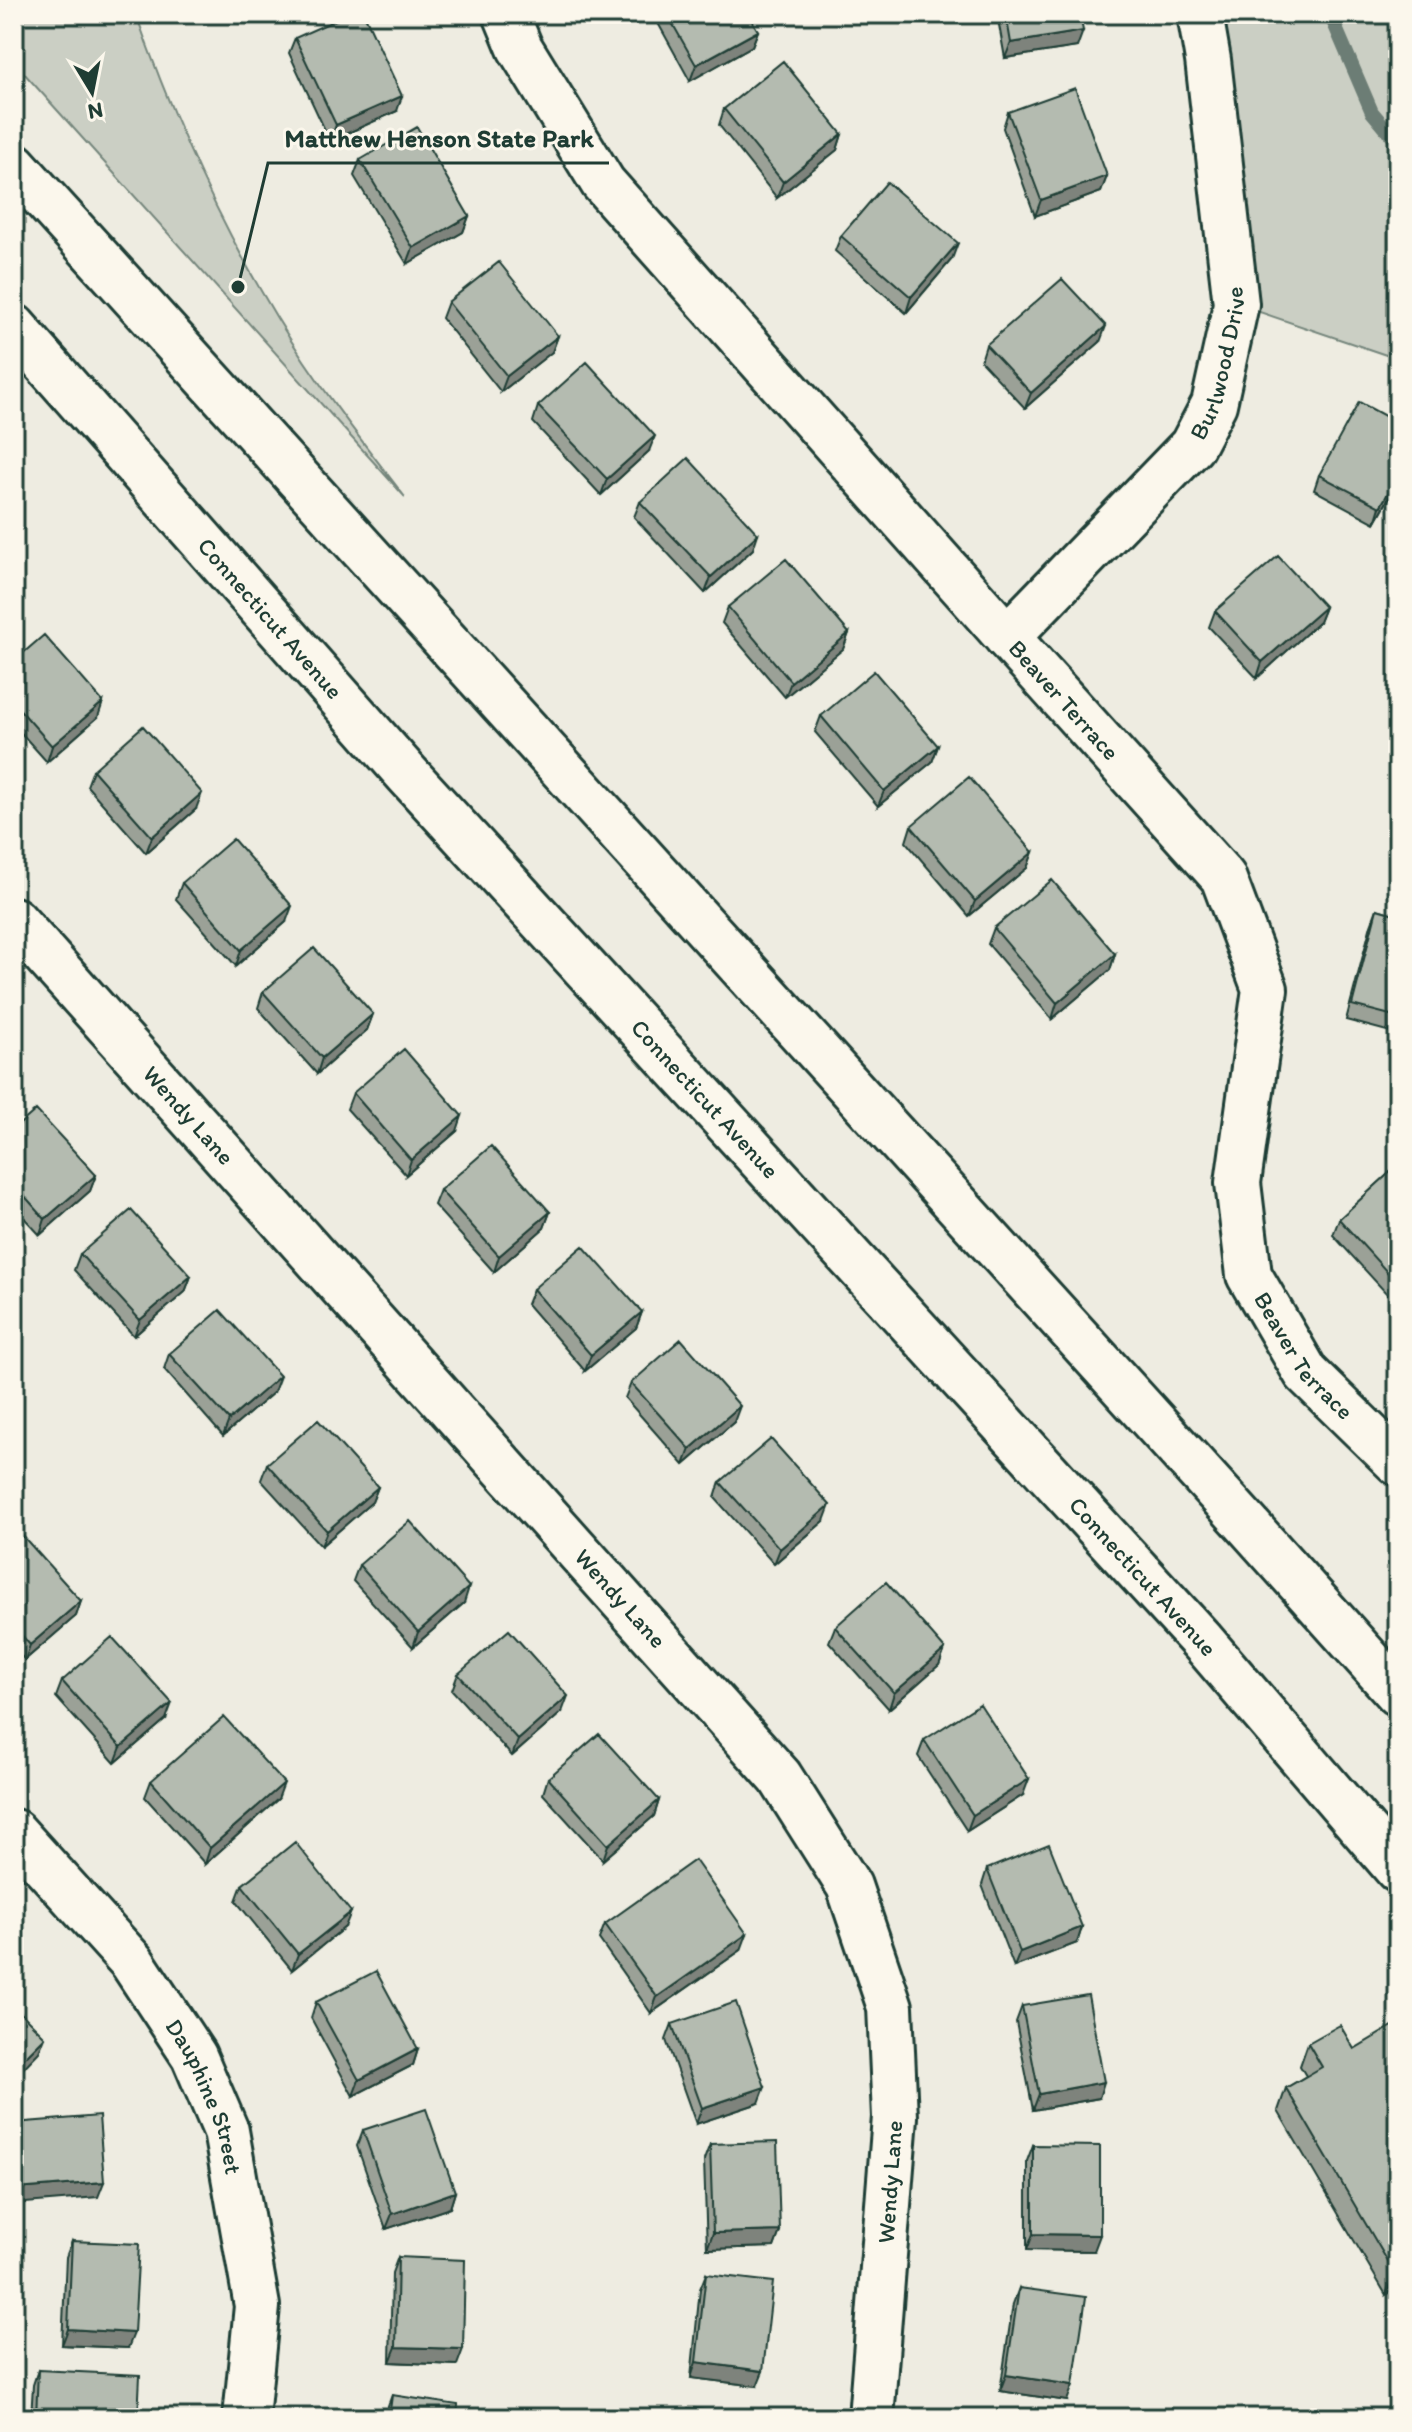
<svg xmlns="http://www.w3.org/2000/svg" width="1412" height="2432" viewBox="0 0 1412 2432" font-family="Itim,sans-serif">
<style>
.green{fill:#cbcfc4;stroke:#75867c;stroke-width:2}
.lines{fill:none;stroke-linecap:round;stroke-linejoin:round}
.stream{stroke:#6c7d74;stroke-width:14}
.minor-casing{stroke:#1f3d34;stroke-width:50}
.major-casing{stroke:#1f3d34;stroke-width:50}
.minor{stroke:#fbf7ec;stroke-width:44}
.major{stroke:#fbf7ec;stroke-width:44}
.wall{fill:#9ba197;stroke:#1f3d34;stroke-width:2}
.shaded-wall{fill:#7e837b;stroke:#1f3d34;stroke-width:2}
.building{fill:#b4bbb0;stroke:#1f3d34;stroke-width:2}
.labels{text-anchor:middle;stroke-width:6;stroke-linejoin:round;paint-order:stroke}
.street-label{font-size:24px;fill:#1f3d34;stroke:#fbf7ec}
.leader{fill:none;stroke:#1f3d34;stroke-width:3}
.callout-dot{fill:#1f3d34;stroke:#fbf7ec;stroke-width:3}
.callout-label{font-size:26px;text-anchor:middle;font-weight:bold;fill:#1f3d34;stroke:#fbf7ec;stroke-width:6;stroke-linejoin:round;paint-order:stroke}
</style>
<rect width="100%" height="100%" fill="#eeece1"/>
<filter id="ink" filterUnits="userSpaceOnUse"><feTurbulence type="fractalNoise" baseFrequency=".0125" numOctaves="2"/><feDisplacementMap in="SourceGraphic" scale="16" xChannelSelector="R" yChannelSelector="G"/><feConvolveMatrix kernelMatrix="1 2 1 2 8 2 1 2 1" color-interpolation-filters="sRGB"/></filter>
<g filter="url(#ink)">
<path class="green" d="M14,14H136C173,120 219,222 277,318C315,381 360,439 405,497L14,62Z
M1200,14H1398V359L1236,304Z"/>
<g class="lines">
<path class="stream" d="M1330,14L1372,112L1398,143"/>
<defs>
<g id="minor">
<path id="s1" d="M506,14L520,48L603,183L1007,637L1223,877L1265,989L1238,1183L1249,1275L1306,1373L1398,1463"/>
<path id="s2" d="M1007,637L1192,446L1214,404L1236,304L1208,60L1200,14"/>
<path id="s3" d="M14,920L780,1777L849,1886L890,2007L895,2117L871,2418"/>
<path id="s4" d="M14,1832L132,1962L194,2056L226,2131L257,2306L246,2418"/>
</g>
<g id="major">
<path d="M14,165L1244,1521L1398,1693"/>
<path id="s5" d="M14,327L407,774L1202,1641L1398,1870"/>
</g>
</defs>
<use href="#minor" class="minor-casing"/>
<use href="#major" class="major-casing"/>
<use href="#minor" class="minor"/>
<use href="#major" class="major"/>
</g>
<path class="wall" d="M653,14H748L758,31L752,46L690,81Z
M997,14H1080L1077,47L1005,58Z
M295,38L397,111L330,141L289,53Z
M724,109L842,134L837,150L777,198L719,125Z
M1008,112L1107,176L1101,192L1035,216L1003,128Z
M360,160L469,216L463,232L407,264L354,176Z
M841,236L952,259L906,313L835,251Z
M448,302L558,336L552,352L501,392L442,318Z
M1100,342L1025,408L981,361L986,345Z
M538,406L649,451L601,495L533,422Z
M1398,423V482L1375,523L1314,490L1319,475Z
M640,502L753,549L705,593L634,517Z
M728,607L849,633L843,649L785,697L722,623Z
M1325,607L1319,622L1257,678L1209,627L1215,611Z
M14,661L98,717L47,762L14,725Z
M821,716L938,746L932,762L878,806L815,732Z
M93,770L196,809L146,853L87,786Z
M911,826L1033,852L1027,868L969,916L906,842Z
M182,883L286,922L236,966L176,899Z
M1377,909L1398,915V1034L1346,1020L1371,925Z
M994,928L1115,954L1110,970L1052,1019L988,944Z
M263,992L373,1014L367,1030L317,1074L258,1008Z
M353,1093L457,1131L406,1175L347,1109Z
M14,1129L96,1175L90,1191L40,1235L14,1207Z
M1398,1165V1306L1333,1235L1339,1219Z
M440,1190L550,1212L544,1228L494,1272L434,1205Z
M80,1254L191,1276L185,1292L134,1336L74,1270Z
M533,1289L642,1312L636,1328L585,1371L527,1304Z
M169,1354L274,1392L223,1436L164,1369Z
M631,1383L734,1422L684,1465L625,1398Z
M267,1464L378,1487L372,1502L321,1546L261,1480Z
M720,1482L824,1521L774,1564L715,1498Z
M14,1541L81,1601L76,1616L25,1660L14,1649Z
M359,1565L464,1603L413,1647L353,1581Z
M835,1627L945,1649L939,1665L889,1709L829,1642Z
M458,1674L562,1712L512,1756L452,1690Z
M62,1681L166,1719L115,1763L56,1697Z
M924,1740L1023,1795L967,1831L918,1756Z
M548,1778L659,1800L654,1816L603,1860L543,1794Z
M151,1781L278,1799L205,1864L145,1797Z
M987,1869L1082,1927L1077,1943L1014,1967L982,1885Z
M242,1885L345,1927L292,1970L236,1901Z
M605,1924L741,1950L651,2013L599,1939Z
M316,2002L418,2049L413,2065L353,2096L311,2018Z
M1022,2006L1099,2098L1033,2110L1016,2022Z
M672,2024L759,2103L696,2124L666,2040Z
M1308,2043L1354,2049L1398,2288L1386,2295L1278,2111L1286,2088L1306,2076L1300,2066Z
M363,2130L455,2192L450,2208L386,2229L357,2146Z
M710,2144L780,2231L774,2247L707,2249L704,2160Z
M1033,2145L1094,2251L1027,2250V2161Z
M72,2241L128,2348L62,2345L66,2257Z
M398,2257L457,2365L390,2362L392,2273Z
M706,2274L757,2386L691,2378L700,2289Z
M1019,2288L1067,2401L1000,2391L1013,2304Z
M38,2370L138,2418H31L33,2385Z
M392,2395L457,2418H385L386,2411Z"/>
<path class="shaded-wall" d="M758,31L752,46L690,81L696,65Z
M1083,31L1077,47L1005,58L1011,43Z
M402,96L397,111L330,141L336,125Z
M842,134L837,150L777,198L783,182Z
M1107,176L1101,192L1035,216L1041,200Z
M469,216L463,232L407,264L413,248Z
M958,243L952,259L906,313L911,297Z
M1106,326L1100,342L1025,408L1031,393Z
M558,336L552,352L501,392L507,376Z
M655,436L649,451L601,495L607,479Z
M1398,476V482L1375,523L1380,507Z
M758,534L753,549L705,593L711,577Z
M1325,607L1319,622L1257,678L1262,662Z
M849,633L843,649L785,697L791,682Z
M103,702L98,717L47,762L52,746Z
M938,746L932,762L878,806L884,791Z
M202,793L196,809L146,853L152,837Z
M1033,852L1027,868L969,916L975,901Z
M292,906L286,922L236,966L241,950Z
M1115,954L1110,970L1052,1019L1057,1003Z
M373,1014L367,1030L317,1074L322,1058Z
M462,1116L457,1131L406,1175L411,1160Z
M96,1175L90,1191L40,1235L45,1219Z
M550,1212L544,1228L494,1272L499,1256Z
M191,1276L185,1292L134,1336L140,1320Z
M642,1312L636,1328L585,1371L591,1355Z
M280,1376L274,1392L223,1436L229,1420Z
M740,1406L734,1422L684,1465L690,1449Z
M378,1487L372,1502L321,1546L327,1531Z
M830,1505L824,1521L774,1564L780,1549Z
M469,1587L464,1603L413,1647L418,1632Z
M81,1601L76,1616L25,1660L30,1645Z
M945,1649L939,1665L889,1709L894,1693Z
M568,1696L562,1712L512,1756L518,1740Z
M172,1703L166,1719L115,1763L121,1747Z
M1029,1779L1023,1795L967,1831L973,1815Z
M284,1783L278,1799L205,1864L210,1848Z
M659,1800L654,1816L603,1860L608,1845Z
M351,1912L345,1927L292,1970L298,1954Z
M1082,1927L1077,1943L1014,1967L1020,1952Z
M747,1934L741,1950L651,2013L657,1997Z
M45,2037L39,2052L14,2078V2068Z
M418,2049L413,2065L353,2096L359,2080Z
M1104,2082L1099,2098L1033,2110L1039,2094Z
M765,2087L759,2103L696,2124L702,2108Z
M104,2182L98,2197L14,2204V2194L16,2189Z
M455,2192L450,2208L386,2229L392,2214Z
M780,2231L774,2247L707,2249L713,2233Z
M1033,2234L1100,2235L1094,2251L1027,2250Z
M1398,2270V2288L1386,2295L1394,2272Z
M68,2329L134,2333L128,2348L62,2345Z
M396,2347L463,2349L457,2365L390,2362Z
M696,2362L763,2371L757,2386L691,2378Z
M1006,2375L1073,2385L1067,2401L1000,2391Z"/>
<path class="building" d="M349,14H364L402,96L336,125L295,38Z
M667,14H748L758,31L696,65Z
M1006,14H1080L1083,31L1011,43Z
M783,61L842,134L783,182L724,109Z
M1075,88L1107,176L1041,200L1008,112Z
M417,127L469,216L413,248L360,160Z
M887,182L958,243L911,297L841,236Z
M499,262L558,336L507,376L448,302Z
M1062,279L1106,326L1031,393L986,345Z
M587,362L655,436L607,479L538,406Z
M1359,402L1398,423V476L1380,507L1319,475Z
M688,458L758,534L711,577L640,502Z
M1278,556L1325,607L1262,662L1215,611Z
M786,559L849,633L791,682L728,607Z
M44,635L103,702L52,746L14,703V661Z
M874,671L938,746L884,791L821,716Z
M143,726L202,793L152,837L93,770Z
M969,777L1033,852L975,901L911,826Z
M233,839L292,906L241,950L182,883Z
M1052,880L1115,954L1057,1003L994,928Z
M1377,909L1398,915V1017L1352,1005Z
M314,948L373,1014L322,1058L263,992Z
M404,1049L462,1116L411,1160L353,1093Z
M36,1110L96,1175L45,1219L14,1184V1129Z
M491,1146L550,1212L499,1256L440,1190Z
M1398,1165V1284L1339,1219Z
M131,1210L191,1276L140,1320L80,1254Z
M583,1246L642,1312L591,1355L533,1289Z
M220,1310L280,1376L229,1420L169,1354Z
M681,1339L740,1406L690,1449L631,1383Z
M318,1420L378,1487L327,1531L267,1464Z
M771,1439L830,1505L780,1549L720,1482Z
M410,1521L469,1587L418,1632L359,1565Z
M21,1534L81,1601L30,1645L14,1626V1541Z
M886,1582L945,1649L894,1693L835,1627Z
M509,1630L568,1696L518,1740L458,1674Z
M112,1637L172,1703L121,1747L62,1681Z
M980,1704L1029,1779L973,1815L924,1740Z
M224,1717L284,1783L210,1848L151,1781Z
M599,1734L659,1800L608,1845L548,1778Z
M295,1842L351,1912L298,1954L242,1885Z
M1049,1844L1082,1927L1020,1952L987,1869Z
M695,1860L747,1934L657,1997L605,1924Z
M376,1971L418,2049L359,2080L316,2002Z
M1088,1995L1104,2082L1039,2094L1022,2006Z
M736,2002L765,2087L702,2108L672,2024Z
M14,2006L45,2037L14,2068Z
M1396,2024L1398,2027V2270L1394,2272L1286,2088L1322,2067L1308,2043L1340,2025L1354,2049Z
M426,2109L455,2192L392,2214L363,2130Z
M99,2116L104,2182L16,2189L14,2167V2123Z
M777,2142L780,2231L713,2233L710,2144Z
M1033,2145L1100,2146V2235L1033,2234Z
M72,2241L139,2244L134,2333L68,2329Z
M398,2257L465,2260L463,2349L396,2347Z
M706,2274L773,2282L763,2371L696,2362Z
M1019,2288L1086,2297L1073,2385L1006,2375Z
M38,2370L140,2375L138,2418H36Z
M392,2395L458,2405L457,2418H389Z
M688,2408L755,2416V2418H687Z"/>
</g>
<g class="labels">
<g class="street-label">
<text dy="8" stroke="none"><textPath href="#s2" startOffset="354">Burlwood Drive</textPath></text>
<text dy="8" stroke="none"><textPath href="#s5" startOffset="388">Connecticut Avenue</textPath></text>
<text dy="8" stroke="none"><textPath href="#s1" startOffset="888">Beaver Terrace</textPath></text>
<text dy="8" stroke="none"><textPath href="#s5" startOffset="1036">Connecticut Avenue</textPath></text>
<text dy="8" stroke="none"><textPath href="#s3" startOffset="262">Wendy Lane</textPath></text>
<text dy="8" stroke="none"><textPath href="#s1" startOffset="1632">Beaver Terrace</textPath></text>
<text dy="8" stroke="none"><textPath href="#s5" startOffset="1684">Connecticut Avenue</textPath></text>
<text dy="8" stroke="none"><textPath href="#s3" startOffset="910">Wendy Lane</textPath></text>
<text dy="8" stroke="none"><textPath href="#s4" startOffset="330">Dauphine Street</textPath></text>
<text transform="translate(890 2182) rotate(-86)" y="8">Wendy Lane</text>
</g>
</g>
<path class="leader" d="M238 287L268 163H609"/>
<circle class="callout-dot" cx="238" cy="287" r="8"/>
<g class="callout-label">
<text x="439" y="147">Matthew Henson State Park</text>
</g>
<rect width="1412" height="2432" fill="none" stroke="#fbf7ec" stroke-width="48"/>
<rect x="24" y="24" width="1364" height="2384" fill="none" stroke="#1f3d34" stroke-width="3" filter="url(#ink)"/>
<g transform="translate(92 92) rotate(170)" stroke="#fbf7ec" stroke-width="6" paint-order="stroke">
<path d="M0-6L14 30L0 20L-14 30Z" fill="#1f3d34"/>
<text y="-12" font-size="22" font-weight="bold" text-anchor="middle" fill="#1f3d34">N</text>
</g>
</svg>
